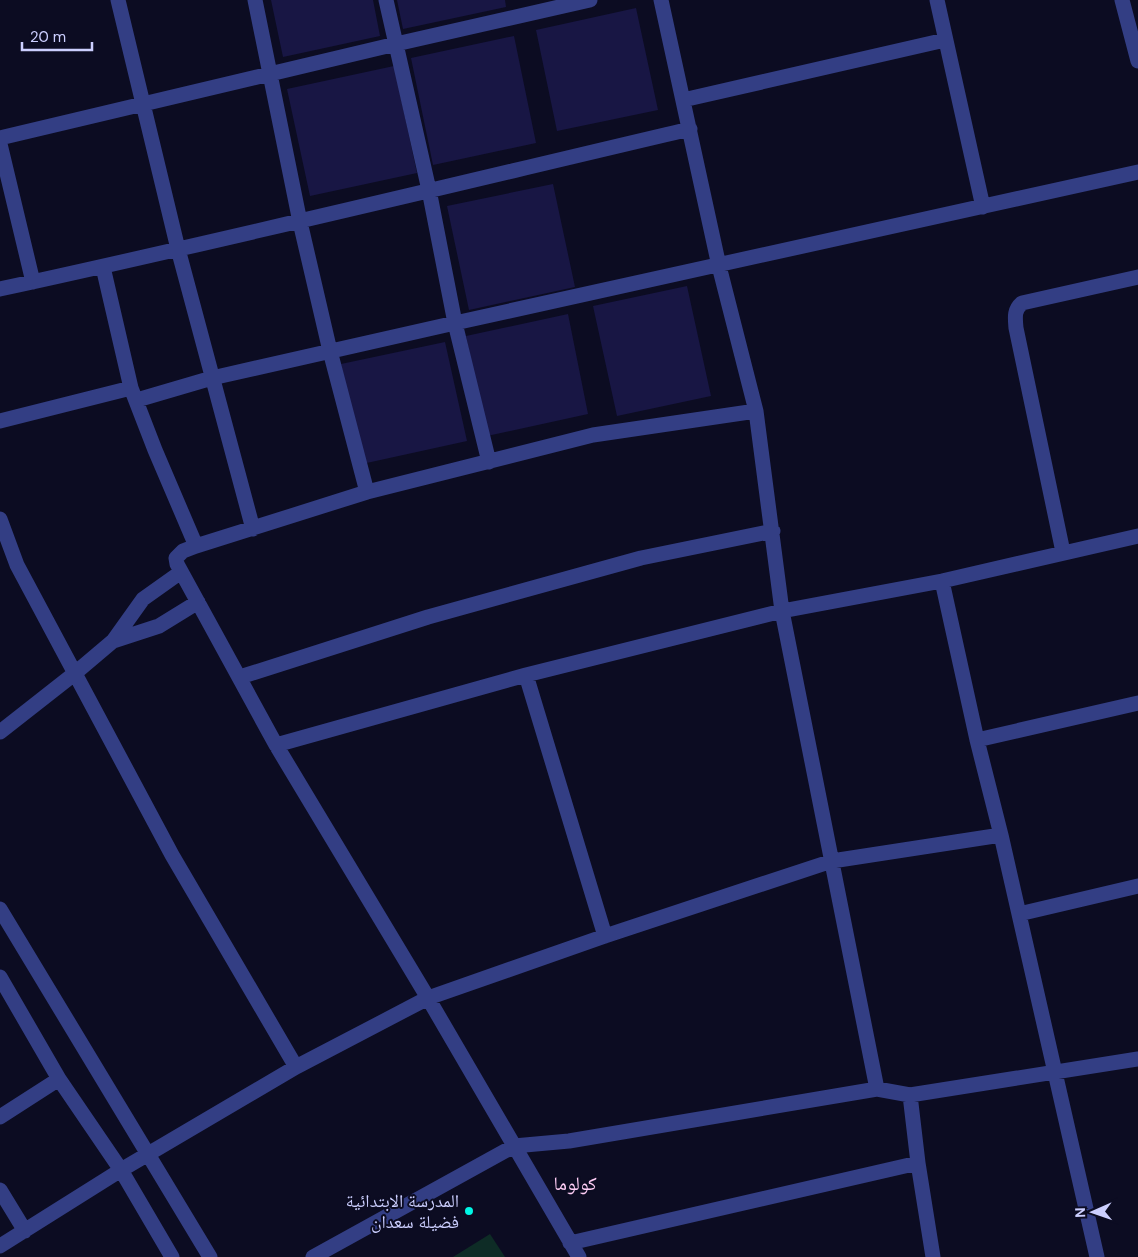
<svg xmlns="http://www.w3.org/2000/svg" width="1138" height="1257" viewBox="0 0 1138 1257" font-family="'DM Sans','Noto Naskh Arabic',sans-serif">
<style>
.green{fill:#0e2c26}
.building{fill:#181644}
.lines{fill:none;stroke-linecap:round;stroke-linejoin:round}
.minor{stroke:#333e84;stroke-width:15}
.poi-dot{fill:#00f7e6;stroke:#0c0c22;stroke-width:2}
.labels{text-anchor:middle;stroke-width:4;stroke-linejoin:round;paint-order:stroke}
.poi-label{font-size:18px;fill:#cccfff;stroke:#0c0c22;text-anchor:end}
.neighbourhood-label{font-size:19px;fill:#ffcef6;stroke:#0c0c22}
</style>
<rect width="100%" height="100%" fill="#0c0c22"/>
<path class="green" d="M490,1234L505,1257H453Z"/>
<path class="building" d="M271,0H373L380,36L283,57Z
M397,0H505L506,7L403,29Z
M636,8L658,110L557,131L536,30Z
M514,36L536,143L433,165L411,58Z
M394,66L417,173L310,196L287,89Z
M553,184L575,287L469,310L447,206Z
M687,286L711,396L617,416L593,306Z
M568,314L588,414L487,436L466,336Z
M445,342L467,441L362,464L341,364Z"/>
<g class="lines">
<path class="minor" d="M118,0L178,249L253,529
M255,0L300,222L330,351L367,492
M386,0L429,190L455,323L489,462
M661,0L719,266L756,411L782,611L877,1089
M937,0L983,207
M1122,0L1138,61
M683,100L945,40
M0,138L396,44L590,0
M0,144L33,282
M103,267L131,388L155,450L196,546
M0,289C231,239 460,183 690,129
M137,400L212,378L455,323L1138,172
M0,421L131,388
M0,519L17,565L172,855L296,1067
M1063,552L1016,328C1015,317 1014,310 1022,303L1138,277
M113,641L159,626L198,602
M526,675L605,936
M240,677L428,617L641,558L773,531
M0,732L74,674L113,641L143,599L181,572
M977,740L1138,703
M276,745L526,675L782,611L942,581L1138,536
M1001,835L1097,1257
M0,909L210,1257
M1019,914L1138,886
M0,977L59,1079L121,1170L172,1257
M910,1095L1138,1059
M0,1117L59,1079
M0,1190L25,1231
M570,1243L918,1163
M0,1246L121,1170L296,1067L428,998L605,936L832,861L1001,835L977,740L942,581
M313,1257L514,1146L569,1141L877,1089L910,1095L918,1163L933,1257
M579,1257L428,998L276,745L177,564L176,558L183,551L196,546L367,492L593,435L756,411"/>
</g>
<circle class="poi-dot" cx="469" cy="1211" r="5"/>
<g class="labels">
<g class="poi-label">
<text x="459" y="1207">المدرسة الابتدائية<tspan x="459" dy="21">فضيلة سعدان</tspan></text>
</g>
<g class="neighbourhood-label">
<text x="575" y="1190">كولوما</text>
</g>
</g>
<g transform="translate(1093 1212) rotate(268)" stroke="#0c0c22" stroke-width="4" paint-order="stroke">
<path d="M0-4L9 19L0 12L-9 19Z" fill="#cccfff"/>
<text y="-8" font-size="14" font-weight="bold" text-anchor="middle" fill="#cccfff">N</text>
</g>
<path d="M22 42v8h70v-8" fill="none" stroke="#cccfff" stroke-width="2.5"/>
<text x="30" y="42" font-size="15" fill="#cccfff" stroke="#0c0c22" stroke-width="4" paint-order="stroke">20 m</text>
</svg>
